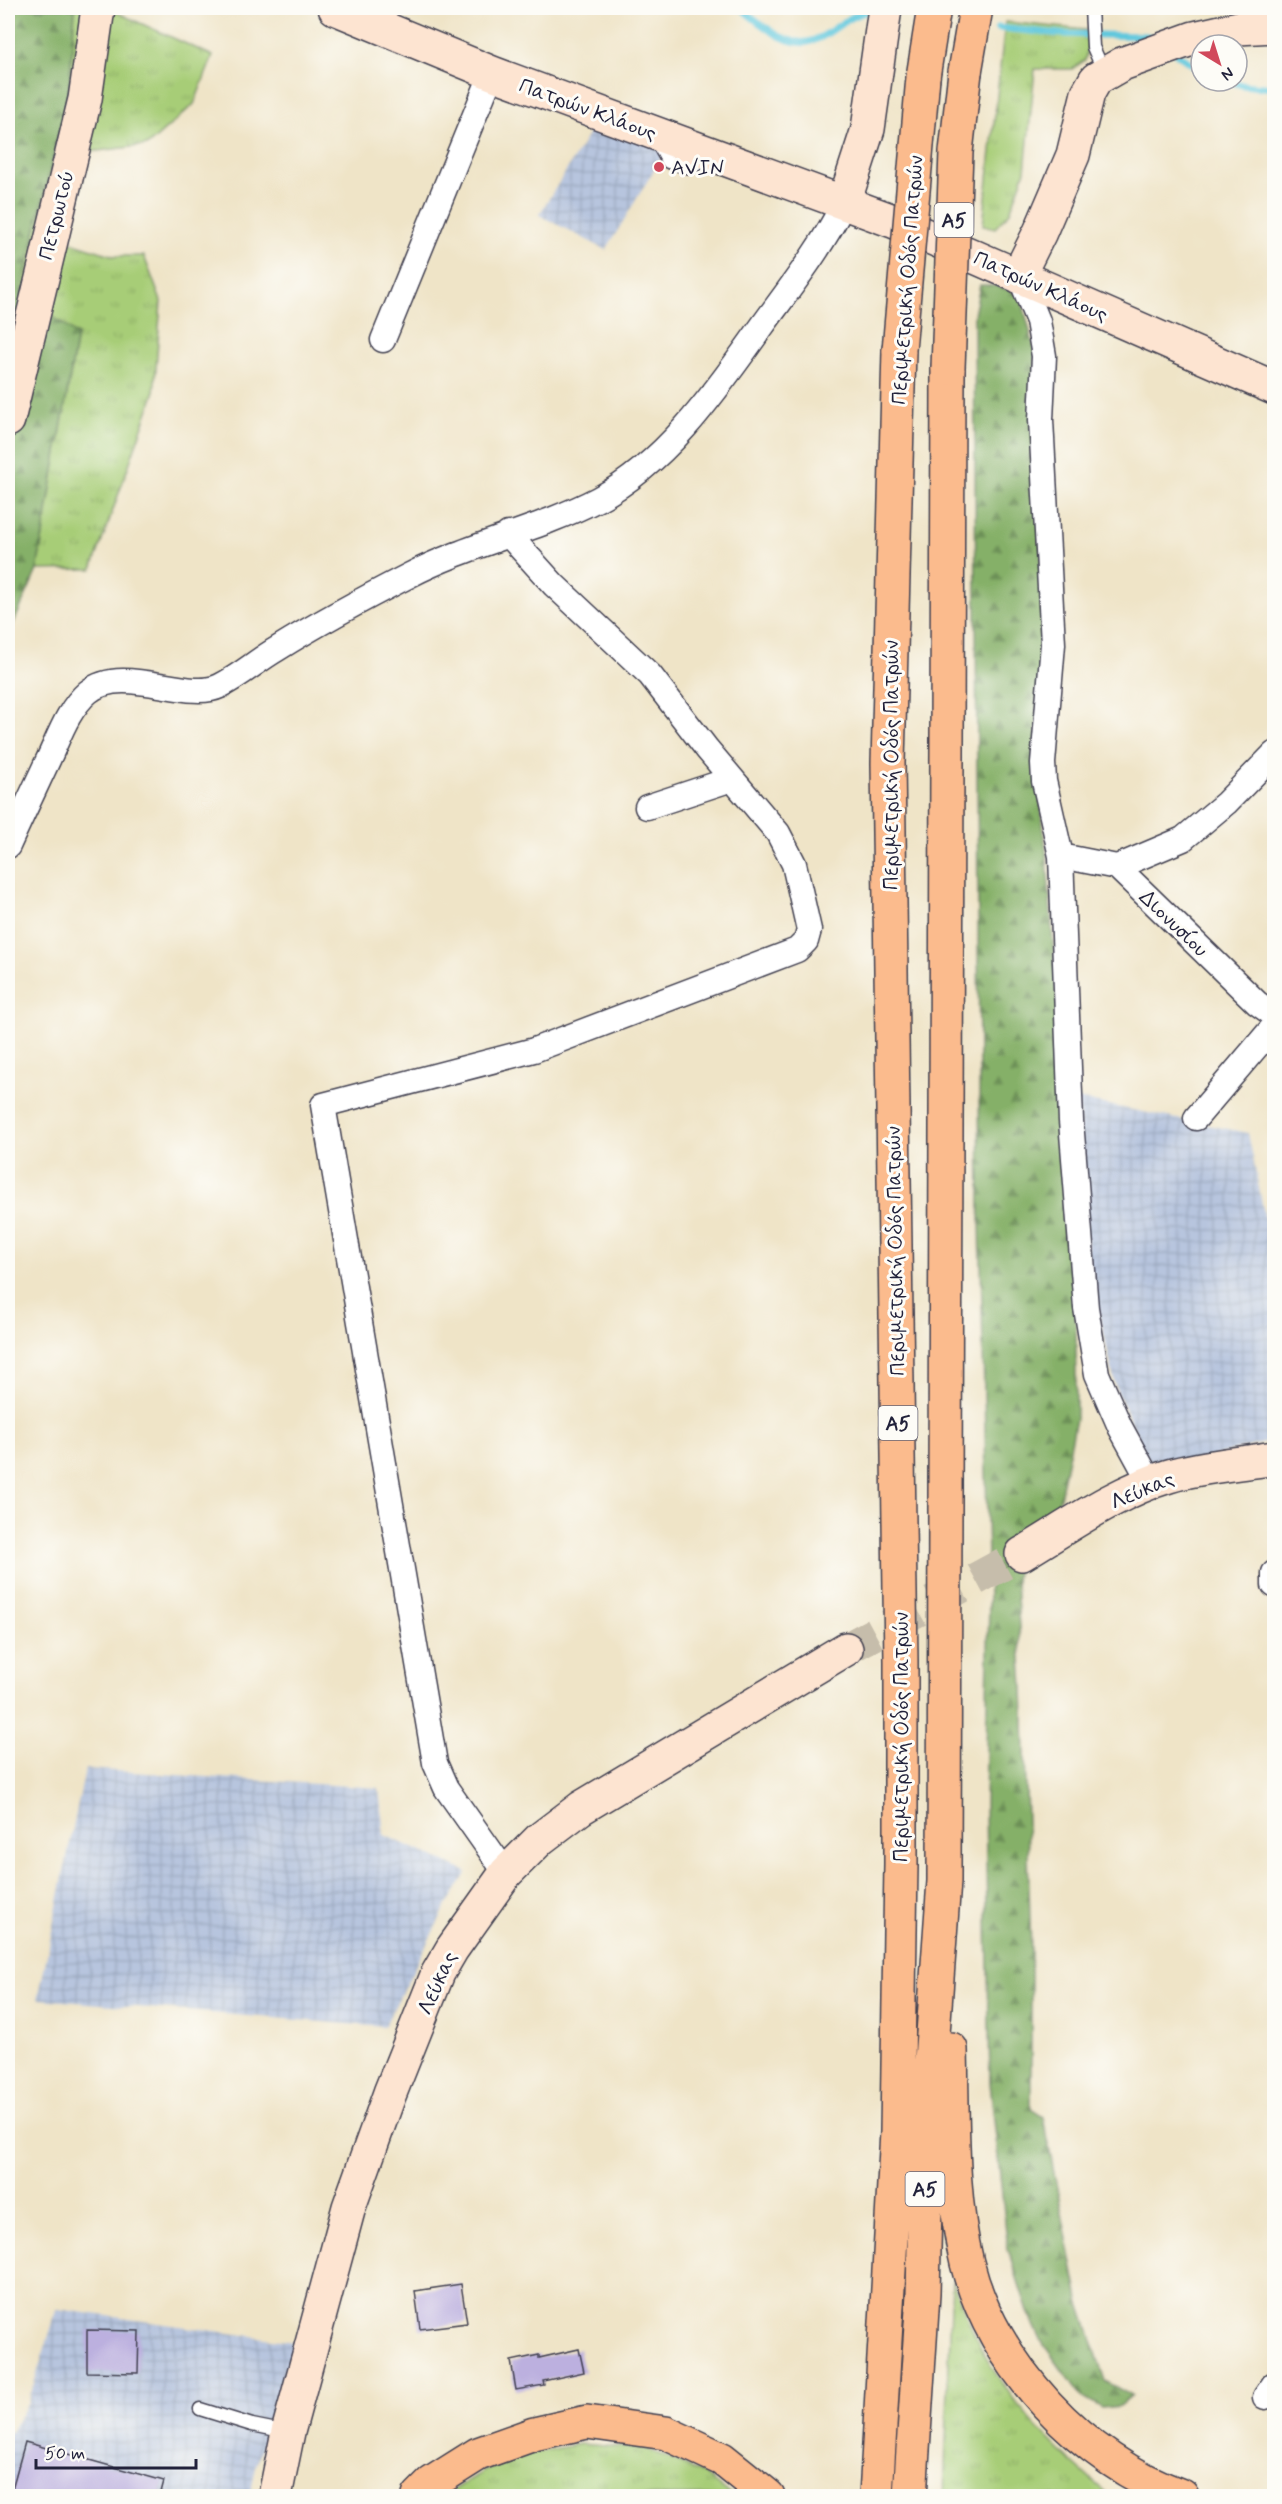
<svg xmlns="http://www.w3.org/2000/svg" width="1282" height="2504" viewBox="0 0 1282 2504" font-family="Mynerve,sans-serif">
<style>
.industrial{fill:url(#industrial-grid)}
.grass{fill:url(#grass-tufts);stroke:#647859;stroke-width:1.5}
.forest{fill:url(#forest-firs);stroke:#546952;stroke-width:1.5}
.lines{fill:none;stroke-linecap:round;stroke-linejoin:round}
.stream{stroke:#60c8dd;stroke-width:7}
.building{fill:#bcb0df}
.secondary-tunnel{stroke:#c6bdab;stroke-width:33;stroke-dasharray:33 16;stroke-linecap:butt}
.lane-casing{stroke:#413f50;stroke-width:15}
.street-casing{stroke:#413f50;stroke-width:27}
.secondary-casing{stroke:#413f50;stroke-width:36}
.highway-casing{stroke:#413f50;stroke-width:36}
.lane{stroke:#fff;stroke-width:12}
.street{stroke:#fff;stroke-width:24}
.secondary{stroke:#fde4d1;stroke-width:33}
.highway{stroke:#fbbb8d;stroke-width:33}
.highway-bridge-casing{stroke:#413f50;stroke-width:36;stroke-linecap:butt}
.highway-bridge{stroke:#fbbb8d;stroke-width:33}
.poi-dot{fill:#d1495b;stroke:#fdfcf7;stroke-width:2}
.labels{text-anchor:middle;stroke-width:6;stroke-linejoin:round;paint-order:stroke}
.shield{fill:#fdfcf7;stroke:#646373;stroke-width:1.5}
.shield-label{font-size:20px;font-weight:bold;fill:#22223b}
.street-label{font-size:21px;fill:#22223b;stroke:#fdfcf7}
.poi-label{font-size:21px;fill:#22223b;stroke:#fdfcf7;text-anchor:start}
</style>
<defs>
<pattern id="industrial-grid" width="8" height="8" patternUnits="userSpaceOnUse" patternTransform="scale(1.5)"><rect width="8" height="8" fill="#b7c5de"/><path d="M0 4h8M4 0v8" fill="none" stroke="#9da9bf"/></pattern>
<pattern id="grass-tufts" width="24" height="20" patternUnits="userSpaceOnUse" patternTransform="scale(1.5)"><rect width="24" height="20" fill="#a7cd77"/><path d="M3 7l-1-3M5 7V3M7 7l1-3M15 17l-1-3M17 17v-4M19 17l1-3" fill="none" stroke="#8fb068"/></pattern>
<pattern id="forest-firs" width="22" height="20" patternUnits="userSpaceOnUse" patternTransform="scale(1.5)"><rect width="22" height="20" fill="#85b068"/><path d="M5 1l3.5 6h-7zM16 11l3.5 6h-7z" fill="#6c8f57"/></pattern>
</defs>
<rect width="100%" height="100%" fill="#fdfcf7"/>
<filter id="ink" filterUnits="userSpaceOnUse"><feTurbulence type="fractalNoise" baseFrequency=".0167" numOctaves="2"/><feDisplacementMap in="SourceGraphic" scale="12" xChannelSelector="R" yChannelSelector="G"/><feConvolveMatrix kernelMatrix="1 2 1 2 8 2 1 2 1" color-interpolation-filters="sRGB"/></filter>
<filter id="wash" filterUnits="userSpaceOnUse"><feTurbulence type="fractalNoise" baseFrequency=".008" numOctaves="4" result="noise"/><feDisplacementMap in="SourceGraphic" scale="24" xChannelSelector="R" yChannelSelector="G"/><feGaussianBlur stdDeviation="1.35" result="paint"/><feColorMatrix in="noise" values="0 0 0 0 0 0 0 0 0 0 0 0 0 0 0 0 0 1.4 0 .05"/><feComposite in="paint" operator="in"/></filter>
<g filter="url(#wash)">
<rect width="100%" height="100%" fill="#efe4c7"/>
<path class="industrial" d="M596,122L667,148L606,250L539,215Z
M1078,1099L1248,1133L1274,1263V1440L1154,1472L1116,1389L1088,1262Z
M85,1769L379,1788L384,1835L467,1872L447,1905L384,2027L38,1999Z
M57,2309L294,2342L256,2466L250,2496H8V2432H11L28,2403Z"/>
<path class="grass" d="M75,8H107L213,56L194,104L148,145L89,152L68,241L114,256H144L161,301L154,394L92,569L37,570L77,335L21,292L69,89Z
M1005,22L1086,30L1088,46L1085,60L1072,69H1035L1025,171L1010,212L995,228L983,225Z
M952,2280C961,2303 970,2326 981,2348C1010,2405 1062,2456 1110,2496H944Z
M579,2444L647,2449L700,2472L732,2496H444L484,2471L519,2456Z"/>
<path class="forest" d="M8,8H75L69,89L21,292L77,335L37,570L8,636Z
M980,285L995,286L1020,293L1035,351L1043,624L1035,752L1047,859L1076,1265V1419L1058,1507L1042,1514L1019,1549L1016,1582L1023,1687L1031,1952V2109L1043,2117L1079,2300L1105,2381L1132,2396L1120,2406L1102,2408L1080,2395L1042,2342L1028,2312L1008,2250L990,2083L985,1805L989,1601L980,1224L974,315Z"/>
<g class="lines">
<path class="stream" d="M742,8C750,17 761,24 771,31C818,63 830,19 871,10
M998,28L1061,34L1147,36L1156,40
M1177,54L1201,70
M1229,81L1242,85L1274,88"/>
</g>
<g id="blocks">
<path class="building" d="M461,2284L467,2323L420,2329L415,2291Z
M87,2330L139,2331L138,2373L87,2372Z
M579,2349L584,2372L543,2381L544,2385L516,2390L511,2361L539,2355V2358Z
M25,2442L164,2481L160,2496H10Z"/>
</g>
</g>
<g filter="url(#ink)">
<use href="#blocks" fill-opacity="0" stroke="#413f50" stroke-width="1.5"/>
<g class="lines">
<path class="secondary-tunnel" d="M846,1649L1022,1554"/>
<defs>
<path id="lane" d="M1091,8L1093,47L1104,72
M656,141L668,162L691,168L707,158
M200,2409L252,2425L287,2432"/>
<path id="street" d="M1020,277L1038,321L1044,356L1041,420L1053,644L1043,763L1044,781L1061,856L1071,1121L1086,1308L1097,1374L1120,1427L1150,1482
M383,340L492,73
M647,807L732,779
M8,846C21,817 35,788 48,760C59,737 68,709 88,692C123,663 187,702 220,686C240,676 258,660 277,649C320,622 365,598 410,575C470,544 538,530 598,499C668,462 718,388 763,325C792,285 822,247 844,203
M1061,856L1117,867L1257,1003L1274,1015
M1117,867L1183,839L1226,803L1274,754
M1196,1118L1274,1026
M1274,1573V1585
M506,1873L446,1788L435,1763L323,1105L534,1050L797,950L806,941L809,930L794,864L778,833L707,749L650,675L554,585L508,534
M1265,2397L1274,2384"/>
<path id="secondary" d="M335,8L492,73L893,221L1274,388
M844,203L868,129L885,8
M1020,277L1025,262L1040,232L1073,155L1088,93L1096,79L1122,64L1194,38L1238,28L1274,26
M8,420L85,99L98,8
M1022,1554C1069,1526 1116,1492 1169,1476C1203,1466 1240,1464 1274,1458
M275,2496L288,2432L349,2207L390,2093L438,1973L452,1949L506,1873L540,1839L581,1808L846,1649"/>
<path id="highway" d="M965,72L976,8
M923,77L934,8
M951,2049C953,2120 950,2193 967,2263C992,2364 1084,2462 1182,2496
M419,2496L432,2483L478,2454L534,2434L587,2422L666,2433L722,2459L768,2496
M876,2496L897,2132L901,1864V1661L888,763L899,350
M910,2496L923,2294L927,2117L944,1881L948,368"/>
</defs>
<use href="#lane" class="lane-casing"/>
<use href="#street" class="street-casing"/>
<use href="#secondary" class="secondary-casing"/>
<use href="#highway" class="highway-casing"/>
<use href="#lane" class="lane"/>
<use href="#street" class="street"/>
<use href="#secondary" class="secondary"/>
<use href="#highway" class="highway"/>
<defs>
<path id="highway-bridge" d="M899,350L923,77
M948,368L956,152L965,72"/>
</defs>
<use href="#highway-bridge" class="highway-bridge-casing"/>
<use href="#highway-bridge" class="highway-bridge"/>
</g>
</g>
<circle class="poi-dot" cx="659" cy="167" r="6"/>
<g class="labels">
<g class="shield">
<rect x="934.5" y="203" width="39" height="34" rx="4.5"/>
<rect x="878.5" y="1406" width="39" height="34" rx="4.5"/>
<rect x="905.5" y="2172" width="39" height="34" rx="4.5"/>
</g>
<g class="shield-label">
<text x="954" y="227">Α5</text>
<text x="898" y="1430">Α5</text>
<text x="925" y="2196">Α5</text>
</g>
<g class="street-label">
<text transform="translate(588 109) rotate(20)" y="7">Πατρών Κλάους</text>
<text transform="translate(56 215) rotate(-76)" y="7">Πετρωτού</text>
<text transform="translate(907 280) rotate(-86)" y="7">Περιμετρική Οδός Πατρών</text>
<text transform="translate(1041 286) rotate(24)" y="7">Πατρών Κλάους</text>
<text transform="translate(891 765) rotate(-90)" y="7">Περιμετρική Οδός Πατρών</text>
<text transform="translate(1174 923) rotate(44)" y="7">Διονυσίου</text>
<text transform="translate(895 1251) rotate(-91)" y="7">Περιμετρική Οδός Πατρών</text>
<text transform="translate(1142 1490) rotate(-23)" y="7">Λεύκας</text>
<text transform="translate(901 1737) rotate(-90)" y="7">Περιμετρική Οδός Πατρών</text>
<text transform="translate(437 1983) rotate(-66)" y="7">Λεύκας</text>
</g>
<g class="poi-label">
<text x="671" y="174">AVIN</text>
</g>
</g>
<rect width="1282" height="2504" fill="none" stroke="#fdfcf7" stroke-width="30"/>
<g transform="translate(1219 63) rotate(142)"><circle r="28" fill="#fdfcf7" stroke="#a5a5ac" stroke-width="1.5"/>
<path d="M0-4.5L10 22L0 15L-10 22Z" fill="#d1495b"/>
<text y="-9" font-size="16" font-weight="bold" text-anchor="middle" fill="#22223b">N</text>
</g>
<path d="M36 2459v9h160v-9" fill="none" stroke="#22223b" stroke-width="3"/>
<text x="45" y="2459" font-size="18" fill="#22223b" stroke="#fdfcf7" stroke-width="4.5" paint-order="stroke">50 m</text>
</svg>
